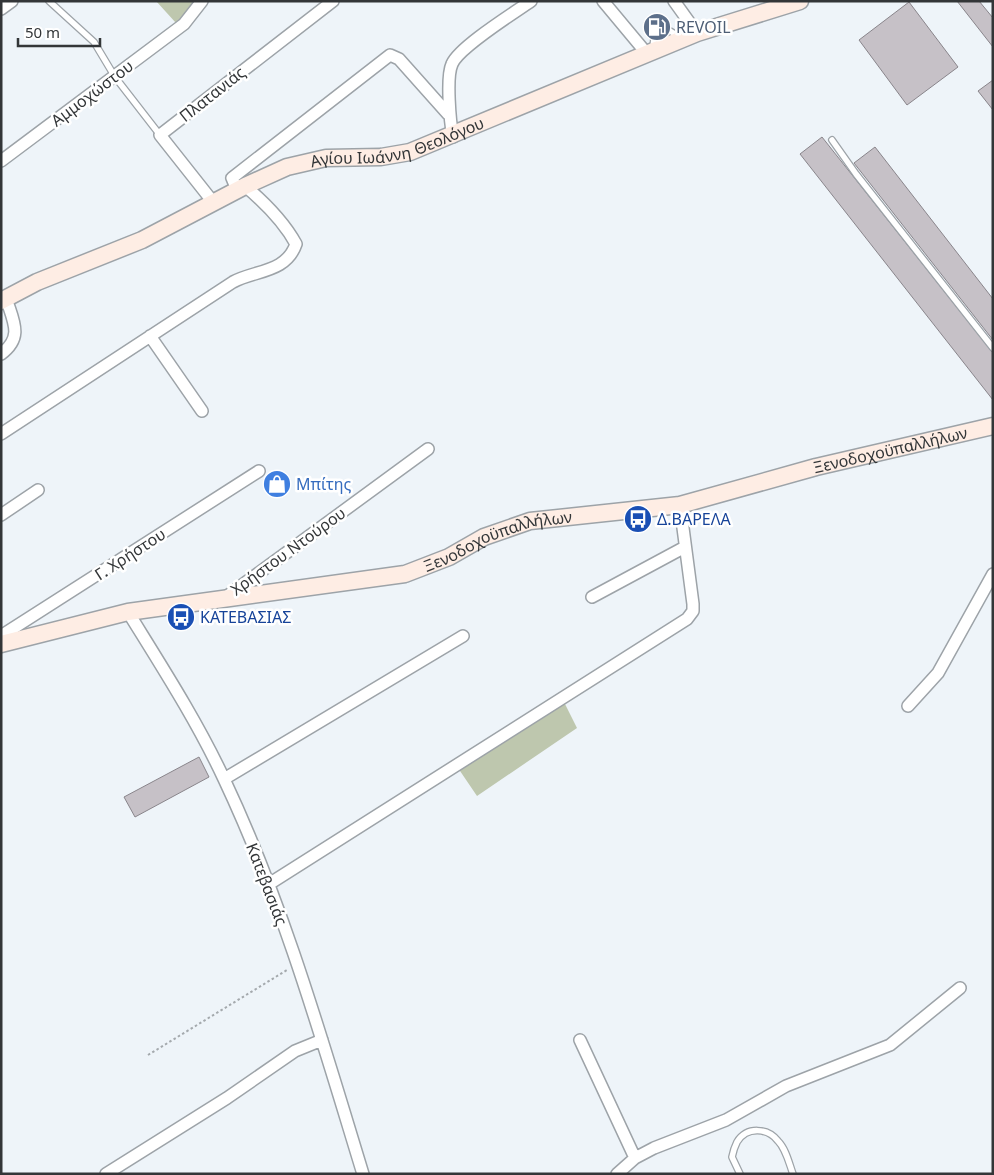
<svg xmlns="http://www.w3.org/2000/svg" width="994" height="1175" viewBox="0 0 994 1175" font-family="'Noto Sans',sans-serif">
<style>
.green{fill:#bec7ae}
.building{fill:#c6c1c7;stroke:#89858b}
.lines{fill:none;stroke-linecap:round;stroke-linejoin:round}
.lane-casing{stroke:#9da3a8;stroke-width:8}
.street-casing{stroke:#9da3a8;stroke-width:14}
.secondary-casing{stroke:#9da3a8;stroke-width:19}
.path{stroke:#a4a9ad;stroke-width:2;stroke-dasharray:2.5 2.5;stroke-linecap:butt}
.lane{stroke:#fff;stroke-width:5.5}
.street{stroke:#fff;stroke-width:11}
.secondary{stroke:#feede4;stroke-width:16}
.labels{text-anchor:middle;stroke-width:5;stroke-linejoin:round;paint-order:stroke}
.service-label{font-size:16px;fill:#4e5e75;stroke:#fff;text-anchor:start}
.street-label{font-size:16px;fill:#333638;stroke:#fff}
.shop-label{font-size:16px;fill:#366cbe;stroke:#fff;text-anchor:start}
.transit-label{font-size:16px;fill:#164399;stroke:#fff;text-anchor:start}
</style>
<rect width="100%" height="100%" fill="#eef4f9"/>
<path class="green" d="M156,1H207L176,23Z
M563,700L577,728L477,796L458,768Z"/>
<path class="building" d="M957,1H979L993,18V47Z
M909,2L958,67L907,105L859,40Z
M663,19L665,28L654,31L652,22Z
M993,80V110L978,91Z
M822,137L993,353V400L800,154Z
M875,147L993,299V340L854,163Z
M199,757L209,777L135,817L124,797Z"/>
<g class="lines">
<defs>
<path id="lane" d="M49,1L94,42L115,77L160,135
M653,48L654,38L670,31L680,37
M832,140L856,174L993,348
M740,1174L732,1157C733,1152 735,1146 737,1142C747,1126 768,1128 778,1141C786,1149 789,1163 793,1174"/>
<path id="street" d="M603,1L648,55
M674,1L697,33
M1,9L12,1
M453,137C450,122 446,77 452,64C459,47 514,13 531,1
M1,161L184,24L202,1
M237,190L232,178L390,55L399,59L448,114
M213,202L160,135L333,1
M150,336L202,411
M1,354C24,337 13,321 6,298
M1,434L233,282C255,270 286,273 296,244C284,222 264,202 245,186
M1,515L38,490
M226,597L428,449
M592,597L685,547
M128,612C162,667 197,721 224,779C284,906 322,1040 363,1174
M1,636L259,471
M908,706L938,673L993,574
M224,779L463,636
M269,884L687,619L693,611V604L680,505
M580,1040L635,1158
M106,1174L227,1098L295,1051L322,1040
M617,1174L635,1158L654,1148L726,1120L786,1086L890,1045L960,988"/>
<g id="secondary">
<path id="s1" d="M1,301L37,282L142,240L245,186L287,167L326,158L381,157L410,152L697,33L800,1"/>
<path id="s2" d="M1,644L128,612L405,574L449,557L484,537L530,521L680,505L816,467L993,426"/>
</g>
</defs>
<use href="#lane" class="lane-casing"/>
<use href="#street" class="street-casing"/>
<use href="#secondary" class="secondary-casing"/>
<path class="path" d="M148,1055L287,970"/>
<use href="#lane" class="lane"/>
<use href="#street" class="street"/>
<use href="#secondary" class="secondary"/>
</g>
<defs>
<symbol id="fuel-disc" viewBox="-11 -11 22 22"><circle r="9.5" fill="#5c6f8a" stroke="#fff"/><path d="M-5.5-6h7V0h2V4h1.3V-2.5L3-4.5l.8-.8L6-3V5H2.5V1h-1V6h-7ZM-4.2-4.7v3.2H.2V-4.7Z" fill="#fff"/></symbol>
<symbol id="shop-disc" viewBox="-11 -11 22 22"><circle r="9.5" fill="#3f7fe0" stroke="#fff"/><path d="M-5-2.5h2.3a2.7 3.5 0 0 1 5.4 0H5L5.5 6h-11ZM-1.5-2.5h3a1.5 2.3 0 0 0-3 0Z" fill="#fff"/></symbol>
<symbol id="bus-disc" viewBox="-11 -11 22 22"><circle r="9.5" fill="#1a4fb4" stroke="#fff"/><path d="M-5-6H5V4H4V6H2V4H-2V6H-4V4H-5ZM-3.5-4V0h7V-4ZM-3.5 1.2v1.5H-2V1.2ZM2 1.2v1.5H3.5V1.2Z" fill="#fff"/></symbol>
</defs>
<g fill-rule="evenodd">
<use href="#fuel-disc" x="641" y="11" width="32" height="32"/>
<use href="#shop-disc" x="261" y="468" width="32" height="32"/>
<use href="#bus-disc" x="622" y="503" width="32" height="32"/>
<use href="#bus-disc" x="165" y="601" width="32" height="32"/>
</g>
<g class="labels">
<g class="service-label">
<text x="676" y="33">REVOIL</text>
</g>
<g class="street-label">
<text transform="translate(92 93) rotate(-37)" y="6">Αμμοχώστου</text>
<text transform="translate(212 94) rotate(-38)" y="6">Πλατανιάς</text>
<text dy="6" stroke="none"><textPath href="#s1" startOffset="430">Αγίου Ιωάννη Θεολόγου</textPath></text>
<text dy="6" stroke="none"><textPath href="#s2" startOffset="915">Ξενοδοχοϋπαλλήλων</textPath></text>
<text dy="6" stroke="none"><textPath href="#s2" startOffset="510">Ξενοδοχοϋπαλλήλων</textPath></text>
<text transform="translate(288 551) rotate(-36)" y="6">Χρήστου Ντούρου</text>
<text transform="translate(130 554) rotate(-33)" y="6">Γ. Χρήστου</text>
<text transform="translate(267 884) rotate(69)" y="6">Κατεβασιάς</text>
</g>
<g class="shop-label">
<text x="296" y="490">Μπίτης</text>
</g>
<g class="transit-label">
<text x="657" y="525">Δ.ΒΑΡΕΛΑ</text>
<text x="200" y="623">ΚΑΤΕΒΑΣΙΑΣ</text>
</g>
</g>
<rect width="994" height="1175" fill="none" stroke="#333638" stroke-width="5"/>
<path d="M18 38v8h82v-8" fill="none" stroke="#333638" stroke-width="2.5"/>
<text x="25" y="38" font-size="15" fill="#333638" stroke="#ffffff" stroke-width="4" paint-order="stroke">50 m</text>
</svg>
